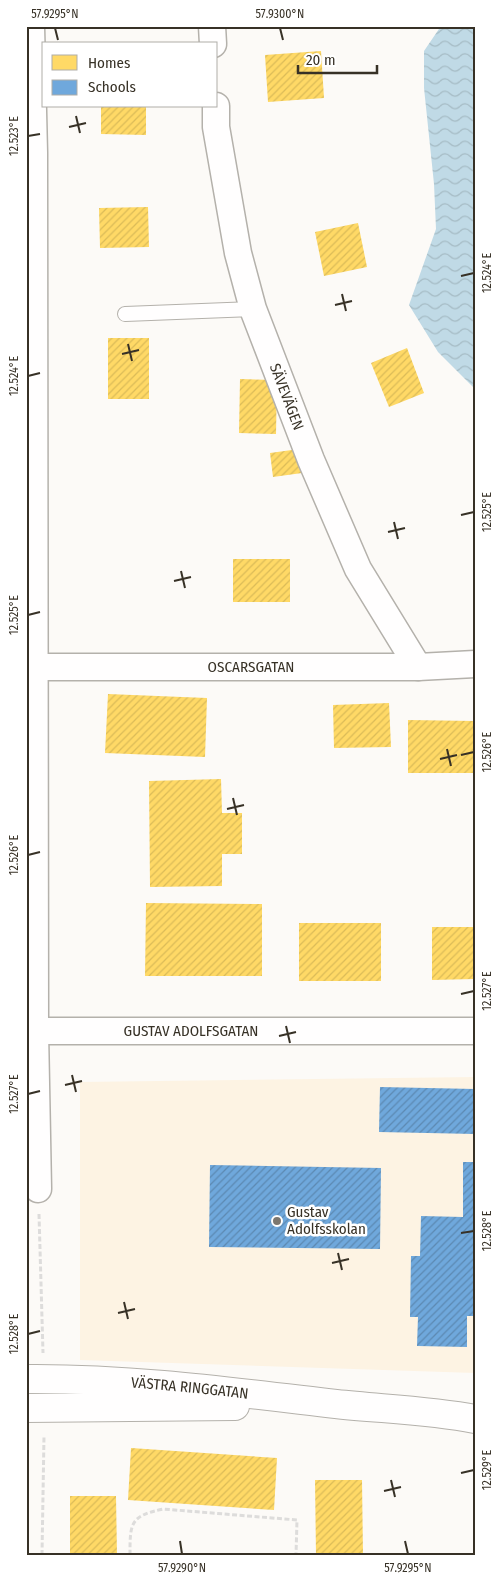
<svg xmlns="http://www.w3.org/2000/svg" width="501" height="1581" viewBox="0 0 501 1581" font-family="'Fira Sans Condensed',sans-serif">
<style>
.built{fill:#fdf3e3}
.water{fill:url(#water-waves)}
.homes{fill:url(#homes-hatch)}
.schools{fill:url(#schools-hatch)}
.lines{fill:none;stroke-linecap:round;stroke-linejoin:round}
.service-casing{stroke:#b4b1ab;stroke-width:16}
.minor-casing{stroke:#b4b1ab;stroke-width:29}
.tertiary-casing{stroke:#b4b1ab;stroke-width:30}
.path{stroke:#dddcdb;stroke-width:3;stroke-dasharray:5 2.5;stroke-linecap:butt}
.service{stroke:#fffefe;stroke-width:14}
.minor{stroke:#fffefe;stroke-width:26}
.tertiary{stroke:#fffefe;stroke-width:28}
.ticks{fill:none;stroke:#373126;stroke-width:2}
.poi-dot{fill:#7c776f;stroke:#fff;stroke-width:2}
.labels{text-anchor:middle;stroke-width:5;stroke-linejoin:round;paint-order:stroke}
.street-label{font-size:15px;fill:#373126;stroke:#fff}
.poi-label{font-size:15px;fill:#373126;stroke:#fff;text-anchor:start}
.neatline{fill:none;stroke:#373126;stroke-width:2}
.ticks-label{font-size:12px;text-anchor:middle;fill:#373126}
</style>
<defs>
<pattern id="water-waves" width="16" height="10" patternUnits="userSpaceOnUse" patternTransform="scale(1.25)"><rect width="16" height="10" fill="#c0dae6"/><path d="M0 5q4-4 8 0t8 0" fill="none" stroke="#a6bcc5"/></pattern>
<pattern id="homes-hatch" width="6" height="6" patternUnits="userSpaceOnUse" patternTransform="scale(1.25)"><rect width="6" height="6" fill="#ffd966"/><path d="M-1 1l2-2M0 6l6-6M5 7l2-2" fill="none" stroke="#dbbb58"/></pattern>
<pattern id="schools-hatch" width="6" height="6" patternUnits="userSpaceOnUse" patternTransform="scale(1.25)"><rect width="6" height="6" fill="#6fa8dc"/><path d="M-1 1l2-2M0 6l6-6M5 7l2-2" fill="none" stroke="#5c89b2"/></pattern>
</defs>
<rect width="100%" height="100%" fill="#fcfaf7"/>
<path class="built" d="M475,1077V1373L80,1360V1082Z"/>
<path class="water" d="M441,26H475V389L438,352L409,305L436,229L434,184L424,88V51Z"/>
<path class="homes" d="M321,51L324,98L268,102L265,55Z
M101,106H146V135L101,134Z
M148,207L149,247L100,248L99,208Z
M358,223L367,267L324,276L315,232Z
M108,338H149V399H108Z
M407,348L424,393L389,407L371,363Z
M240,379L277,380L276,434L239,433Z
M299,449L302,473L273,477L270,453Z
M233,559H290V602H233Z
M108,694L207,698L205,757L105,753Z
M389,703L391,747L334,748L333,705Z
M408,720L475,721V773H408Z
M221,779L222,813H242V854H222V886L150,887L149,781Z
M146,903L262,904V976H145Z
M299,923H381V981H299Z
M432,927H475V979L432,980Z
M131,1448L277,1458L274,1510L128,1500Z
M315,1480H362L363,1555H316Z
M70,1496H116L117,1555H70Z"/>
<path class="schools" d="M380,1087L475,1089V1134L379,1132Z
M463,1162H475V1316H467V1347L417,1346L418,1317H410L411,1256H420L421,1216L463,1217Z
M210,1165L381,1168L380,1249L209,1247Z"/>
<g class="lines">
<defs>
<path id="service" d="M125,314L253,309"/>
<g id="minor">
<path d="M31,26L34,153L35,1031L38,1189"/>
<path d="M212,26L213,44"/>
<path id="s1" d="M216,106V127L238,253L253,309L311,460L358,569L418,667"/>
<path id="s2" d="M26,667H418L475,664"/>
<path id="s3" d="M26,1031H475"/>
</g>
<g id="tertiary">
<path id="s4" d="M26,1379C130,1378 233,1392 336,1404C382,1409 429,1410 475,1419"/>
<path d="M26,1408L235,1406"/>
</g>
</defs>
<use href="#service" class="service-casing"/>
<use href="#minor" class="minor-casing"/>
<use href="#tertiary" class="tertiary-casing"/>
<path class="path" d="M39,1214L43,1353
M42,1555L44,1436
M130,1555C130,1523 130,1516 163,1509L297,1520L296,1555"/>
<use href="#service" class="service"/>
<use href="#minor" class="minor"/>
<use href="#tertiary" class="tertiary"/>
</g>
<path class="ticks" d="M55,28L58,40M280,28L283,40M76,116L80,133M69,127L86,123M28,136L40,134M461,276L474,273M342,294L346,311M335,305L352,301M128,344L132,361M122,354L139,350M28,376L40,373M461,515L474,512M394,522L398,539M388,532L405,528M181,571L185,588M174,581L191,577M28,615L40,612M447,749L451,766M461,755L474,752M440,759L457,755M233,798L237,815M227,809L244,805M28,855L40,852M461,994L474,991M286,1026L290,1043M279,1036L296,1032M72,1075L76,1092M65,1085L82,1081M28,1094L40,1091M461,1233L474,1231M338,1253L342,1270M332,1263L349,1259M124,1302L128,1319M118,1313L135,1309M28,1334L40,1331M461,1473L474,1470M391,1480L395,1497M384,1491L401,1487M180,1541L182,1554M405,1541L408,1554"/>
<circle class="poi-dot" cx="277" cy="1221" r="5"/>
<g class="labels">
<g class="street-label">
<text dy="5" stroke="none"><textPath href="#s1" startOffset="301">SÄVEVÄGEN</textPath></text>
<text dy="5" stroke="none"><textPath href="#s2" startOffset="225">OSCARSGATAN</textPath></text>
<text dy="5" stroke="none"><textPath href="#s3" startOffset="165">GUSTAV ADOLFSGATAN</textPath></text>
<text dy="5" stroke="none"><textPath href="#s4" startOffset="164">VÄSTRA RINGGATAN</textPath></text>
</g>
<g class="poi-label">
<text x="287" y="1217">Gustav<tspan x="287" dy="17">Adolfsskolan</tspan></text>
</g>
</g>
<rect width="501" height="1581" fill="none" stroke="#ffffff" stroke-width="55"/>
<rect x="42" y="42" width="175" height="65" fill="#ffffff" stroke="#afada8"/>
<rect x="52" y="55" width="25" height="15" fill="#ffd966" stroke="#afada8"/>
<text x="88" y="68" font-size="15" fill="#373126">Homes</text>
<rect x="52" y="80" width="25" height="15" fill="#6fa8dc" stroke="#afada8"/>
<text x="88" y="92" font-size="15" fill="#373126">Schools</text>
<path d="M298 65v8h79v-8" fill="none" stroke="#373126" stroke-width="2.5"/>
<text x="306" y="65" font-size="15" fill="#373126" stroke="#ffffff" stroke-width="4" paint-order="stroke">20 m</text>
<rect x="28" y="28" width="446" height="1526" class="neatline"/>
<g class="ticks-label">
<text x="55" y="18">57.9295°N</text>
<text x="280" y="18">57.9300°N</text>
<text transform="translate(14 136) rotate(-90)" y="4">12.523°E</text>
<text transform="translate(487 273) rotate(-90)" y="4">12.524°E</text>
<text transform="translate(14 376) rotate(-90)" y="4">12.524°E</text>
<text transform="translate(487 512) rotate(-90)" y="4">12.525°E</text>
<text transform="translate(14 615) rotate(-90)" y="4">12.525°E</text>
<text transform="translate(487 752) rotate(-90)" y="4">12.526°E</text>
<text transform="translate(14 855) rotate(-90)" y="4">12.526°E</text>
<text transform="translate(487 991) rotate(-90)" y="4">12.527°E</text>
<text transform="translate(14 1094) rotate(-90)" y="4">12.527°E</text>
<text transform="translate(487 1231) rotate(-90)" y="4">12.528°E</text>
<text transform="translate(14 1334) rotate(-90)" y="4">12.528°E</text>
<text transform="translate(487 1470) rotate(-90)" y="4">12.529°E</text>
<text x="182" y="1572">57.9290°N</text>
<text x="408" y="1572">57.9295°N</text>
</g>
</svg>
